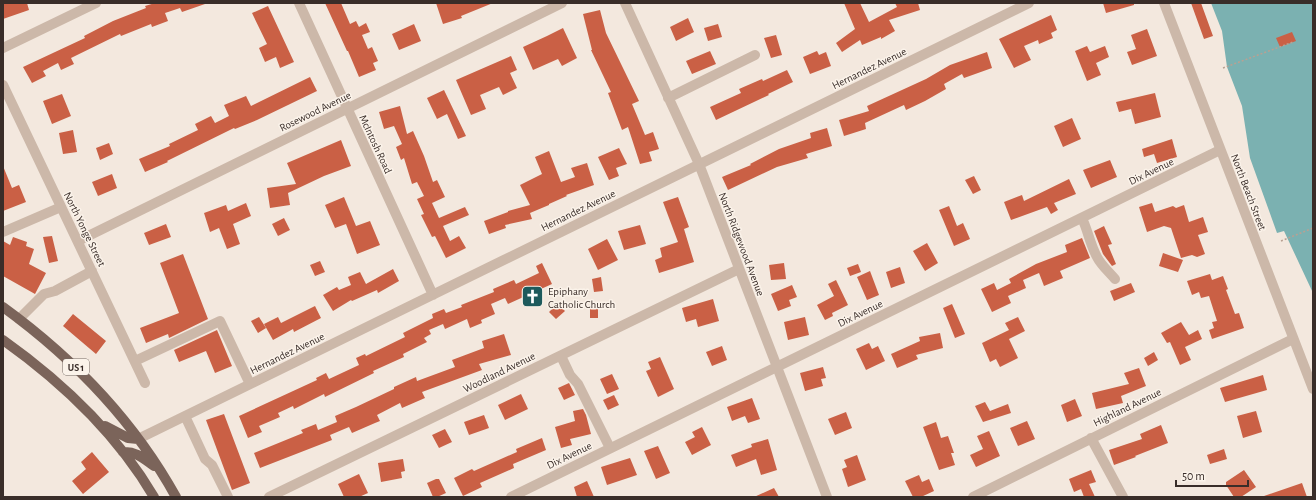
<svg xmlns="http://www.w3.org/2000/svg" width="1316" height="500" viewBox="0 0 1316 500" font-family="'Alegreya Sans',sans-serif">
<style>
.water{fill:#7bb1b1}
.building{fill:#ca6045}
.lines{fill:none;stroke-linecap:round;stroke-linejoin:round}
.path{stroke:#b8a193;stroke-width:1.5;stroke-dasharray:2 2;stroke-linecap:butt}
.minor{stroke:#ccb8a9;stroke-width:10}
.major{stroke:#7b645a;stroke-width:10}
.labels{text-anchor:middle;stroke-width:3;stroke-linejoin:round;paint-order:stroke}
.shield{fill:#fbf3ea;stroke:#736863;stroke-width:1}
.shield-label{font-size:10px;font-weight:bold;fill:#392d29}
.street-label{font-size:11px;fill:#392d29;stroke:#fbf3ea}
.poi-label{font-size:11px;fill:#392d29;stroke:#fbf3ea;text-anchor:start}
</style>
<rect width="100%" height="100%" fill="#f3e8de"/>
<path class="water" d="M1211,3H1313V293L1284,231L1277,233L1250,158L1242,106L1227,67L1222,31Z"/>
<path class="building" d="M3,3H27L29,10L3,19Z
M155,3L205,4L182,12L180,8L165,13L168,21L152,27L151,24L121,36L120,34L71,58L74,64L61,70L58,63L43,71L46,76L32,83L23,67L85,38L84,36L113,21L146,8L145,6Z
M325,3H341L350,24L356,21L359,27L366,23L370,32L362,35L368,49L372,47L378,61L373,63L376,70L359,77L348,51H347Z
M436,3H493L461,16L462,18L443,24Z
M844,3H860L869,22L897,7L895,3H918L920,10L889,20L895,31L881,39V37L862,45L860,40L842,52L836,43L855,29Z
M1103,3H1134V5L1106,13Z
M1191,3H1201L1213,36L1204,39Z
M268,6L294,62L280,68L276,57L265,62L259,48L267,44L252,13Z
M600,10L606,33L639,101L632,104L645,135L653,132L659,149L649,152L652,161L640,164L628,127L622,130L608,93L611,92L591,50H592L583,14Z
M1051,15L1057,30L1051,33L1053,38L1039,44L1038,40L1024,46L1031,60L1014,68L999,39Z
M688,18L694,32L676,41L670,27Z
M414,24L421,41L399,50L392,34Z
M718,24L722,37L708,41L704,28Z
M563,28L577,58L562,66L558,59L533,70L523,47L547,36Z
M1147,29L1157,56L1132,65L1127,52L1136,49L1131,35Z
M1292,32L1296,41L1280,47L1276,38Z
M776,35L782,55L771,58L764,38Z
M1087,46L1090,52L1105,46L1109,57L1096,63L1101,75L1087,81L1075,51Z
M710,51L716,64L692,74L686,61Z
M817,51L819,55L826,52L831,66L810,74L803,57Z
M987,52L992,68L964,78L962,74L944,84L946,89L925,101L906,110L904,105L865,123L866,129L844,136L839,120L869,111L867,106L926,79L950,65Z
M511,56L517,70L510,73L517,88L503,95L499,87L480,95L486,109L471,115L456,80Z
M787,70L793,82L768,94L769,95L716,120L710,107L741,93L739,89L762,79L763,81Z
M310,77L317,91L257,120L235,129L234,128L167,161L168,162L145,172L139,159L170,146L169,144L198,130L195,124L211,116L215,123L229,116L224,105L246,96L251,106Z
M444,90L466,136L458,139L447,114L437,119L427,98Z
M1155,93L1161,117L1135,124L1131,109L1119,112L1116,102Z
M62,94L71,116L52,124L43,101Z
M400,106L407,134L413,131L424,156L433,182L437,180L445,197L432,203L439,218L465,207L469,215L443,226L450,241L459,236L466,248L446,258L435,236L432,237L421,215L424,214L417,199L424,196L417,182L412,184L404,158L401,160L396,147L402,144L394,126L384,129L379,112Z
M1072,118L1081,139L1063,147L1054,126Z
M827,128L832,146L806,154L808,158L777,167L728,190L722,177L751,165L750,164L779,149L811,138L810,133Z
M73,130L77,152L63,154L59,133Z
M1172,139L1177,157L1157,163L1154,154L1144,157L1142,149Z
M341,140L351,166L324,176L288,193L290,205L270,208L267,188L296,184L287,163Z
M109,143L113,154L100,160L96,148Z
M619,148L627,164L616,168L619,176L609,180L598,157Z
M549,151L561,182L575,177L571,168L587,163L594,185L566,195L567,196L549,204V205L530,213L532,219L505,225L506,228L489,234L484,221L508,212V211L530,205L520,185L542,174L535,157Z
M1110,160L1117,177L1091,188L1083,170Z
M3,166L12,188L19,185L26,202L3,211Z
M112,174L117,188L98,196L92,182Z
M974,176L981,190L973,194L965,180Z
M1069,179L1076,194L1054,203L1058,210L1051,214L1047,207L1011,220L1004,202L1022,195L1024,201Z
M344,197L356,226L370,221L380,245L357,254L346,224L335,228L325,205Z
M678,197L689,227L684,229L694,262L659,273L655,260L662,257L660,248L678,242L663,202Z
M246,203L251,216L233,224L240,244L227,249L219,228L210,232L204,213L226,205L228,211Z
M1152,203L1155,212L1173,206L1176,208L1184,205L1189,222L1203,217L1208,232L1198,235L1205,254L1197,257L1192,255L1181,258L1171,228L1164,226L1147,232L1139,207Z
M949,206L957,226L963,223L970,239L954,246L939,210Z
M284,218L290,230L278,236L272,224Z
M166,224L171,237L149,245L144,233Z
M640,225L646,244L624,250L618,231Z
M1104,226L1112,244L1108,245L1116,264L1112,266L1103,254L1094,231Z
M52,236L58,261L49,263L43,237Z
M13,237L27,242L26,246L34,249L29,264L46,273L35,294L3,276V241L10,245Z
M1082,238L1090,258L1060,271L1063,278L1044,286L1039,273L1023,280L1026,288L1008,296L1011,303L992,312L981,289L994,283L997,290L1011,283L1009,279L1036,264L1067,252L1065,245Z
M607,239L618,260L598,270L588,249Z
M927,243L938,263L925,271L913,251Z
M1163,253L1183,260L1178,272L1159,266Z
M183,254L208,319L169,338L168,334L146,343L140,328L179,313L160,263Z
M320,261L325,272L315,276L310,265Z
M542,263L552,284L508,304L505,298L491,304L495,314L481,320L482,323L470,328L467,319L445,329L443,324L429,330L431,334L424,338L427,342L403,354L404,357L373,371L374,373L325,397L324,394L294,409L293,406L278,413L280,417L259,426L262,432L248,438L239,416L317,380L316,378L326,373L329,379L359,365L356,358L365,354L366,356L405,337L403,333L433,318L432,314L444,309L446,313L462,307L461,305L494,292L493,289L514,280L516,284L539,273L536,266Z
M784,263L786,279L771,280L769,265Z
M858,264L861,272L850,276L847,268Z
M900,267L905,283L891,288L886,272Z
M393,269L399,281L378,293L377,290L352,301L351,300L333,311L323,295L337,287L339,290L351,285L348,277L360,272L366,284Z
M870,271L879,295L867,300L857,277Z
M1210,274L1212,280L1223,276L1228,289L1226,290L1235,314L1239,313L1244,328L1212,339L1209,330L1214,328L1212,322L1217,321L1209,296L1201,298L1199,292L1192,295L1187,281Z
M601,277L603,291L594,292L592,279Z
M836,280L848,305L832,313L833,316L825,320L817,305L834,296L828,284Z
M1131,283L1135,292L1114,301L1110,291Z
M792,285L797,297L789,300L791,306L778,311L771,294Z
M713,299L719,321L698,327L696,319L686,322L682,308Z
M952,304L965,334L955,338L943,308Z
M556,305H559L565,311L556,319L549,312Z
M590,305H598V318H590Z
M315,306L321,318L294,332L293,329L273,340L264,324L278,317L281,323Z
M73,314L106,341L96,354L63,326Z
M259,317L266,328L258,333L251,321Z
M805,317L809,335L788,340L784,322Z
M1018,317L1025,331L1009,339L1018,358L1000,367L996,359L990,362L982,343L1009,330L1005,323Z
M1181,322L1189,335L1198,330L1202,339L1185,347L1191,360L1180,365L1170,342L1167,343L1161,333Z
M217,330L232,366L215,373L206,351L179,362L174,350Z
M940,333L943,348L916,355L918,359L897,368L891,354L920,341L919,337Z
M504,334L511,355L479,364L482,370L422,392L425,398L402,408L400,403L377,415L380,421L375,423L352,433L349,427L330,435L332,440L260,468L254,453L303,433L301,430L316,424L318,430L337,422L335,416L356,407L394,389V387L416,377L417,381L455,367L452,360L484,348L482,341Z
M869,343L872,349L878,346L885,361L866,370L856,349Z
M722,346L727,360L712,366L706,352Z
M1154,352L1158,360L1148,366L1144,358Z
M660,357L674,389L658,397L646,371L651,369L648,362Z
M823,367L826,378L821,379L823,386L805,391L800,373Z
M1139,368L1146,386L1121,396L1123,403L1096,409L1092,393L1129,384L1124,373Z
M612,374L619,389L607,394L600,379Z
M1263,375L1267,390L1225,402L1220,388Z
M569,383L575,395L564,400L558,388Z
M521,394L528,409L505,420L498,405Z
M614,395L619,405L608,410L603,400Z
M752,398L760,419L748,423L745,416L732,421L727,407Z
M1075,399L1082,416L1067,422L1061,405Z
M985,402L990,411L1008,404L1011,413L983,422L975,406Z
M583,409L586,415L591,434L570,439L572,445L561,448L555,427L575,421L573,411Z
M1256,411L1262,432L1243,438L1237,416Z
M846,412L852,428L835,435L828,419Z
M224,414L250,483L232,490L206,420Z
M484,415L489,428L469,435L464,422Z
M1027,421L1035,439L1018,446L1010,428Z
M936,422L941,438L948,436L954,453H951L955,465L939,470L923,427Z
M1161,425L1168,443L1135,456L1136,457L1114,465L1109,450L1142,439L1140,434Z
M702,427L711,445L692,455L685,442L695,437L692,432Z
M445,429L452,442L439,448L432,435Z
M989,431L1000,456L976,467L970,455L983,449L977,436Z
M542,438L546,450L513,464L514,468L480,483L482,487L463,496L454,478L472,469L474,471L517,452L516,449Z
M768,439L777,470L761,475L756,459L736,467L731,455L752,447L751,444Z
M658,446L670,473L656,479L644,451Z
M1224,449L1227,459L1210,464L1207,455Z
M92,452L109,472L83,494L72,481L86,469L81,462Z
M857,455L866,480L848,487L842,469L847,467L844,460Z
M630,458L637,475L607,485L601,467Z
M403,459L405,471L401,472L402,478L381,482L378,463Z
M1091,470L1096,482L1089,484L1095,497H1084L1081,489L1074,492L1069,479Z
M1244,470L1256,487L1241,497H1234L1226,485V482Z
M359,474L368,493L359,497H344L338,484Z
M919,475L922,482L929,479L934,491L921,497H913L905,481Z
M436,479H439L446,493L437,497H433L427,483Z
M587,481L594,497H577L574,487Z
M1302,483L1307,497H1264V496Z
M774,488L779,497H754Z"/>
<g class="lines">
<path class="path" d="M1223,68L1293,42
M1281,241L1313,228"/>
<path class="minor" d="M299,3L433,295
M625,3L699,164L827,497
M1164,3L1313,389
M3,48L96,3
M3,85L145,383
M668,98L755,55
M1082,218C1088,231 1090,244 1097,257C1101,265 1109,272 1115,279
M3,232L61,207
M78,241L562,3
M19,319L44,294L55,291L92,271
M561,356L570,375L578,384L610,448
M135,361L220,321L250,384
M185,416L205,459L212,465L228,497
M1091,438L1123,497
M138,439L1029,3
M269,497L739,269
M511,497L1220,150
M973,497L1293,339"/>
<path class="major" d="M3,307C73,358 134,421 176,497
M3,340C62,382 117,434 154,497
M105,426L128,438L138,439
M123,452C136,451 144,459 154,466"/>
</g>
<defs>
<symbol id="church-square" viewBox="-11 -11 22 22"><rect x="-9" y="-9" width="18" height="18" rx="4" fill="#1d5a5c" stroke="#fbf3ea"/><path d="M-1.2-6h2.4v3.5h3.3v2.4h-3.3V6h-2.4V-.1h-3.3v-2.4h3.3Z" fill="#fff"/></symbol>
</defs>
<g fill-rule="evenodd">
<use href="#church-square" x="520" y="284" width="25" height="25"/>
</g>
<g class="labels">
<rect class="shield" x="63" y="359" width="26" height="16" rx="3"/>
<g class="shield-label">
<text x="76" y="371">US 1</text>
</g>
<g class="street-label">
<text transform="translate(869 68) rotate(-26)" y="4">Hernandez Avenue</text>
<text transform="translate(315 111) rotate(-26)" y="4">Rosewood Avenue</text>
<text transform="translate(376 144) rotate(65)" y="4">McIntosh Road</text>
<text transform="translate(1151 171) rotate(-26)" y="4">Dix Avenue</text>
<text transform="translate(1249 192) rotate(69)" y="4">North Beach Street</text>
<text transform="translate(578 210) rotate(-26)" y="4">Hernandez Avenue</text>
<text transform="translate(85 229) rotate(64)" y="4">North Yonge Street</text>
<text transform="translate(742 244) rotate(69)" y="4">North Ridgewood Avenue</text>
<text transform="translate(860 313) rotate(-26)" y="4">Dix Avenue</text>
<text transform="translate(287 353) rotate(-26)" y="4">Hernandez Avenue</text>
<text transform="translate(499 372) rotate(-26)" y="4">Woodland Avenue</text>
<text transform="translate(1127 407) rotate(-26)" y="4">Highland Avenue</text>
<text transform="translate(569 455) rotate(-26)" y="4">Dix Avenue</text>
</g>
<g class="poi-label">
<text x="548" y="295">Epiphany<tspan x="548" dy="13">Catholic Church</tspan></text>
</g>
</g>
<rect width="1316" height="500" fill="none" stroke="#392d29" stroke-width="8"/>
<path d="M1176 480v6h72v-6" fill="none" stroke="#392d29" stroke-width="2"/>
<text x="1182" y="480" font-size="12" fill="#392d29" stroke="#fbf3ea" stroke-width="3" paint-order="stroke">50 m</text>
</svg>
